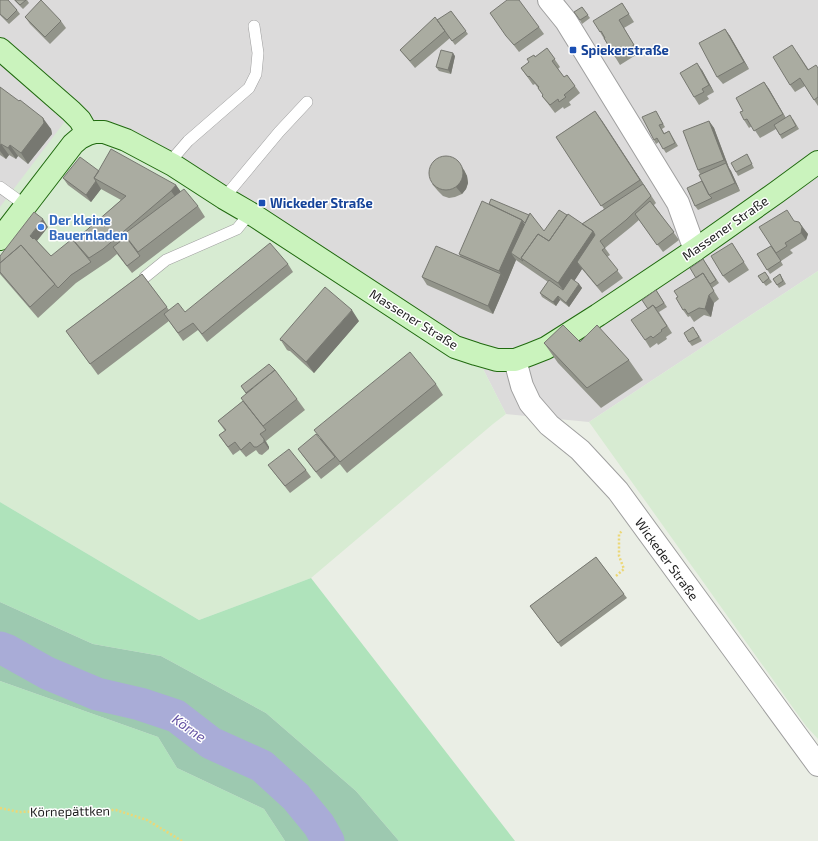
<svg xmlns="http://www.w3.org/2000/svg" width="818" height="841" viewBox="0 0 818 841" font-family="'Exo 2',sans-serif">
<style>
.residential{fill:#dcdbdb}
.farmland{fill:#d7ebd2}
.grass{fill:#afe3bb}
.forest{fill:#9dc9b0}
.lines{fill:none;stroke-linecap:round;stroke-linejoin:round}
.river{stroke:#a9acd7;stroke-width:33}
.lane-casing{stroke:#9f9f9f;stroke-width:12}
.street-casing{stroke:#9f9f9f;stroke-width:24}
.secondary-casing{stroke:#206a0f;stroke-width:24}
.path{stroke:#ecd777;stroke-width:2.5;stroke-dasharray:2 2;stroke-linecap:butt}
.lane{stroke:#fff;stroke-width:11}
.street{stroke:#fff;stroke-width:22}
.secondary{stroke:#caf3bd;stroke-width:22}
.wall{fill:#92948a}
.shaded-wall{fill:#777871}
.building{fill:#aaaca1;stroke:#777871}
.transit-dot{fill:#1a4fb4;stroke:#fff;stroke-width:1.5}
.shop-dot{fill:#3f7fe0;stroke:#fff;stroke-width:1.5}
.labels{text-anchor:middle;stroke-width:3;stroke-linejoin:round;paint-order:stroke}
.transit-label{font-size:13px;font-weight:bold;fill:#164399;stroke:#fff;text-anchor:start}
.shop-label{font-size:13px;font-weight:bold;fill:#366cbe;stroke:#fff;text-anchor:start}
.street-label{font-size:13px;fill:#1e1e1e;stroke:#fff}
.water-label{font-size:14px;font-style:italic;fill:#6553a4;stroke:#fff}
</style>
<rect width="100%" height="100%" fill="#eaeee5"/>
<path class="residential" d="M0,0H818V271L589,422L506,414L480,363L0,207Z"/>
<path class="farmland" d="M66,120L166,167L480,363L506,414L493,424L311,578L199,620L0,502V207Z
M818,271V739L806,726L589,422Z"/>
<path class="grass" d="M0,502L199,620L311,578L515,841H399L356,791L266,713L161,656L93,644L0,602Z
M0,681L158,737L177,768L264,809L285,841H0Z"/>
<path class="forest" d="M0,602L93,644L161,656L266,713L356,791L399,841H285L264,809L177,768L158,737L0,681Z"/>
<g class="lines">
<path class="river" d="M0,648L8,651L47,673L97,694L140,704L176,716L211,743L262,766L296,797L319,825L328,841"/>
<defs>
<path id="lane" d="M169,163L188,141L249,88L256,74L258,53L254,26
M0,187L25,205
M224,198L279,132L307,102
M145,277L166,260L237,229L250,213"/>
<path id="street" d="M549,0L566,21L678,203L695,250
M515,360L522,386L530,403L549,425L580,450L618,491L818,765"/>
<path id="secondary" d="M0,49L71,111L80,120L88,134
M0,239L73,144L80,138L88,134L95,132H104L126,140L173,165L224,198L255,216L455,347L476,354L497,360H515L531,354L546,348L598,315L695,250L777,192L818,162"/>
</defs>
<use href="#lane" class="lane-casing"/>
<use href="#street" class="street-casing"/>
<use href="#secondary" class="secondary-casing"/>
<path class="path" d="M616,576L624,569L619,556V534L622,531
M0,808L19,812L72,810H116L147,820L182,841"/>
<use href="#lane" class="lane"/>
<use href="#street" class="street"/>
<use href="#secondary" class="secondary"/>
</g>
<path class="wall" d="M0,0L17,10L20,14L9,24L0,15Z
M14,0H27L29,3L23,9Z
M622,3L634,22L624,28L639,53L620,65L600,32Z
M582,7L590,18L582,24L580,20Z
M451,11L468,34L455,45L450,38L415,68L400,50Z
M490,13L539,27L544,34L519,52L512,43Z
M25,17L61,21L66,28L50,44L30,24Z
M725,29L730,36L749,69L723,84L717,77Z
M547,48L560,67L558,69L564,77L567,75L580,93L569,102L571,105L564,109L563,107L555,113L542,96L543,95L538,88L535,84L533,85L521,68Z
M797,52L809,70L818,68V106L805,86L795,92L790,85Z
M455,56L451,74L439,71L436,67Z
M702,70L714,92L707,96L709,99L699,105L694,97Z
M764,82L769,89L786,118L793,119L799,129L782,139L776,129L760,138L752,126L749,128L744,120L743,111Z
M0,87L51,129L52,134L28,164L18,156L16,159L9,155L6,159L0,155Z
M595,111L656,203L654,205L679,240L663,252L639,220L631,227L605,248L610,255L607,257L623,278L602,293L582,269L574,281L579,284L582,288L569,307L560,300L556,306L542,297L540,293L548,282L516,260L493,314L427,285L422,277L461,257L459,254L544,231L567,215L582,224L604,209L556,137Z
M656,111L665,127L662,129L664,133L669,131L678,146L666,153L659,142L656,144L654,140Z
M709,121L714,128L729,168L731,171L740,191L698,210L695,206L702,181L700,174L698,170Z
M747,154L754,168L738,176L736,172Z
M464,170L467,176L468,183L466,189L462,194L455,197L449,198L443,196L438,191L432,184Z
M99,171L176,185L180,191L198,206L205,217L132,273L117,254L110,260L76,283L38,318L0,274V256L48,227L37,241L51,256L77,246L74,241L121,200L101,189L91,202L68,185L63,178Z
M794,221L808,234L806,240L790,250L793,253L781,261L779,258L783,265L770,274L757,254L771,246Z
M732,243L749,270L729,283L723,276Z
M703,259L719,283L712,288L711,286L719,299L714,303L711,317L704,315L694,322L690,316L688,317L683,310L678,297L696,278Z
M288,264L293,272L207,342L198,330L183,341L169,321L98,375L66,331L142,274L169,310L185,312Z
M765,272L772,282L766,286L758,276Z
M780,274L786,284L779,288L773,279Z
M656,290L667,307L659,312L672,333L666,337L667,339L658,345L657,343L650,348L645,340L648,309Z
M359,321L314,373L290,351H289L287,350L280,339Z
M696,331L702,341L692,346L689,342Z
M580,342L629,360L643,380L601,408L558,363L544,343Z
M436,384L443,395L347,473L339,463L340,464L321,479L303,456L298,449Z
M241,386L297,399L305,410L266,441L269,447V449L262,455L259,454L256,450L246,457L240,450L233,455L219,435L225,431L218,421L243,401L246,393Z
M268,465L306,470L311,477L290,493Z
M596,557L627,598L561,647L530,606Z"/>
<path class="shaded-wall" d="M725,29L730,36L749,69L744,62Z
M453,53L455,56L451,74L448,70Z
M697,63L702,70L714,92L709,85Z
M764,82L769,89L788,122L783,114Z
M595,111L603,122L648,191L640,180Z
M43,118L51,129L52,134L28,164L21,153Z
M709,121L714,128L729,168L724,160Z
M1,144L9,155L6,159L0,151V146Z
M10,145L18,156L16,159L8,148Z
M459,163L464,170L467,176L468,183L466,189L462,194L456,187Z
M726,163L731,171L740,191L735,183Z
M96,181L101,189L91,202L86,195Z
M176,185L184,196L179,202L171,191Z
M43,219L48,227L35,243L30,236Z
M522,220L527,227L511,253L516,260L507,282L499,271Z
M799,222L808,234L806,240L801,233Z
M593,231L600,242L577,262L582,269L566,294L558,283Z
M501,274L507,282L493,314L488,306Z
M579,284L582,288L569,307L566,303Z
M709,295L714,303L711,317L705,309Z
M558,296L560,300L556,306L553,302Z
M352,310L359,321L314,373L306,362Z
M264,439L269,447V449L264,442Z"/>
<path class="building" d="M0,0H8L17,10L7,20L0,14Z
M15,0H26L20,5Z
M41,0L61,21L45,37L25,17Z
M507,0H519L539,27L514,45L506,36L490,13Z
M622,3L629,14L619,20L634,45L615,57L604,38H605L601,31L600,32L593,21Z
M582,7L588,15L580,20L574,12Z
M451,11L466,31L452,41L437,20Z
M435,17L445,31L410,61L400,50Z
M725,29L744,62L717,77L699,43Z
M792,45L808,70L816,65L818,68V97L814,100L800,78L790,85L773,57Z
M547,48L555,59L552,61L564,77L567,75L575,86L564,95L566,97L559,102L558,99L550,105L542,96L543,95L538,88L539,87L529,76L528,77L521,68L529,62L527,59L534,55L535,57Z
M441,50L453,53L448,70L436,67Z
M697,63L709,85L702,89L704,92L694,97L680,73Z
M764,82L783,114L754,131L747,119L744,120L740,112L743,111L736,98Z
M0,87L19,101L20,100L43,118L44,123L21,153L10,145L8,148L1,144L0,146Z
M595,111L640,180L601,206L556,137Z
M656,111L663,124L659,125L664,134L669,131L675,143L663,149L657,138L654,140L642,117Z
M790,115L796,126L780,135L774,125Z
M709,121L724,160L698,170L683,131Z
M111,149L176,185L171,191L103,249L89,258L74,241L126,196L94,178L99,170Z
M747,154L752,164L736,172L731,163Z
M429 173a17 17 0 1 1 34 0a17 17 0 1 1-34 0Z
M80,157L99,171L94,178L96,181L86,195L63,178Z
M726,163L735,183L709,195L699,175Z
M702,181L709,195L712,198L695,206L687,188Z
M643,184L651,196L626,220L600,241L605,248L602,250L618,270L597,286L577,262L595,235L593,231L582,224Z
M184,189L198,206L138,252L124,234Z
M491,199L529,215L525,223L522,220L489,204Z
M482,201L522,220L499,271L459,254Z
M650,201L674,232L657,245L635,214Z
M559,210L567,215L549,241L538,234L521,258L523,261L511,253L530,213L544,231Z
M787,210L794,221L799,222L802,227L801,233L785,243L787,246L776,253L759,227Z
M34,212L43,219L30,236L33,239L34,238L51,256L72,239L91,262L71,275L58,288L21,245L0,263V256Z
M568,214L593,231L558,283L521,258L538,234L549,241Z
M126,237L140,256L127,266L113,247Z
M270,243L288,264L202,334L193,323L178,333L164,314L178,303L185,312Z
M732,243L744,262L723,276L711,256Z
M21,245L55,284L30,307L0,272V263Z
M436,246L501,274L488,306L422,277Z
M771,246L781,261L767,270L757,254Z
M703,259L716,280L710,284L703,273L696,278L690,268Z
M765,272L769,278L763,283L758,276Z
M703,273L714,291L709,295L705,309L699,308L688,314L685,309L683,310L676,298L678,297L674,291Z
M142,274L167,307L90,364L66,331Z
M780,274L783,281L777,285L773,279Z
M571,278L579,284L566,303L558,296L553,302L540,293L549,280L563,290Z
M325,287L352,310L306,362L282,340L281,341L280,339Z
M656,290L664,303L656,308L653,305L648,309L642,300Z
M653,305L667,326L661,330L662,331L653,338L651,336L645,340L631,320Z
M563,325L580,342L597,325L629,360L587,388L544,343Z
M693,327L699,337L689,342L684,333Z
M410,352L436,384L340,462L314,430Z
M269,364L275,370L246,393L241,386Z
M275,370L297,399L263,426L241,398Z
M243,401L266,430L260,434L264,439V442L257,447H254L250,442L241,450L235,442L228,447L219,435L226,430L218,421Z
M316,434L335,457L316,472L298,449Z
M289,449L306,470L285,486L268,465Z
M596,557L624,594L558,643L530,606Z"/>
<g class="transit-dot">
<rect x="569" y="46" width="8" height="8" rx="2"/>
<rect x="258" y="199" width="8" height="8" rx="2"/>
</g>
<circle class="shop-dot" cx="41" cy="227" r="4"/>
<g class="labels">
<g class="transit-label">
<text x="581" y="55">Spiekerstraße</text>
<text x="270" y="208">Wickeder Straße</text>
</g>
<g class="shop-label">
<text x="49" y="225">Der kleine<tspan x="49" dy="15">Bauernladen</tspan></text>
</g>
<g class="street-label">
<text transform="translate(725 228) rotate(-35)" y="5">Massener Straße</text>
<text transform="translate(414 319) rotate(32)" y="5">Massener Straße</text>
<text transform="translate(667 559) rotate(54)" y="5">Wickeder Straße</text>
<text transform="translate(70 811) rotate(-1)" y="5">Körnepättken</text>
</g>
<g class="water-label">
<text transform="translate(189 728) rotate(35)" y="5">Körne</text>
</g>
</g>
</svg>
